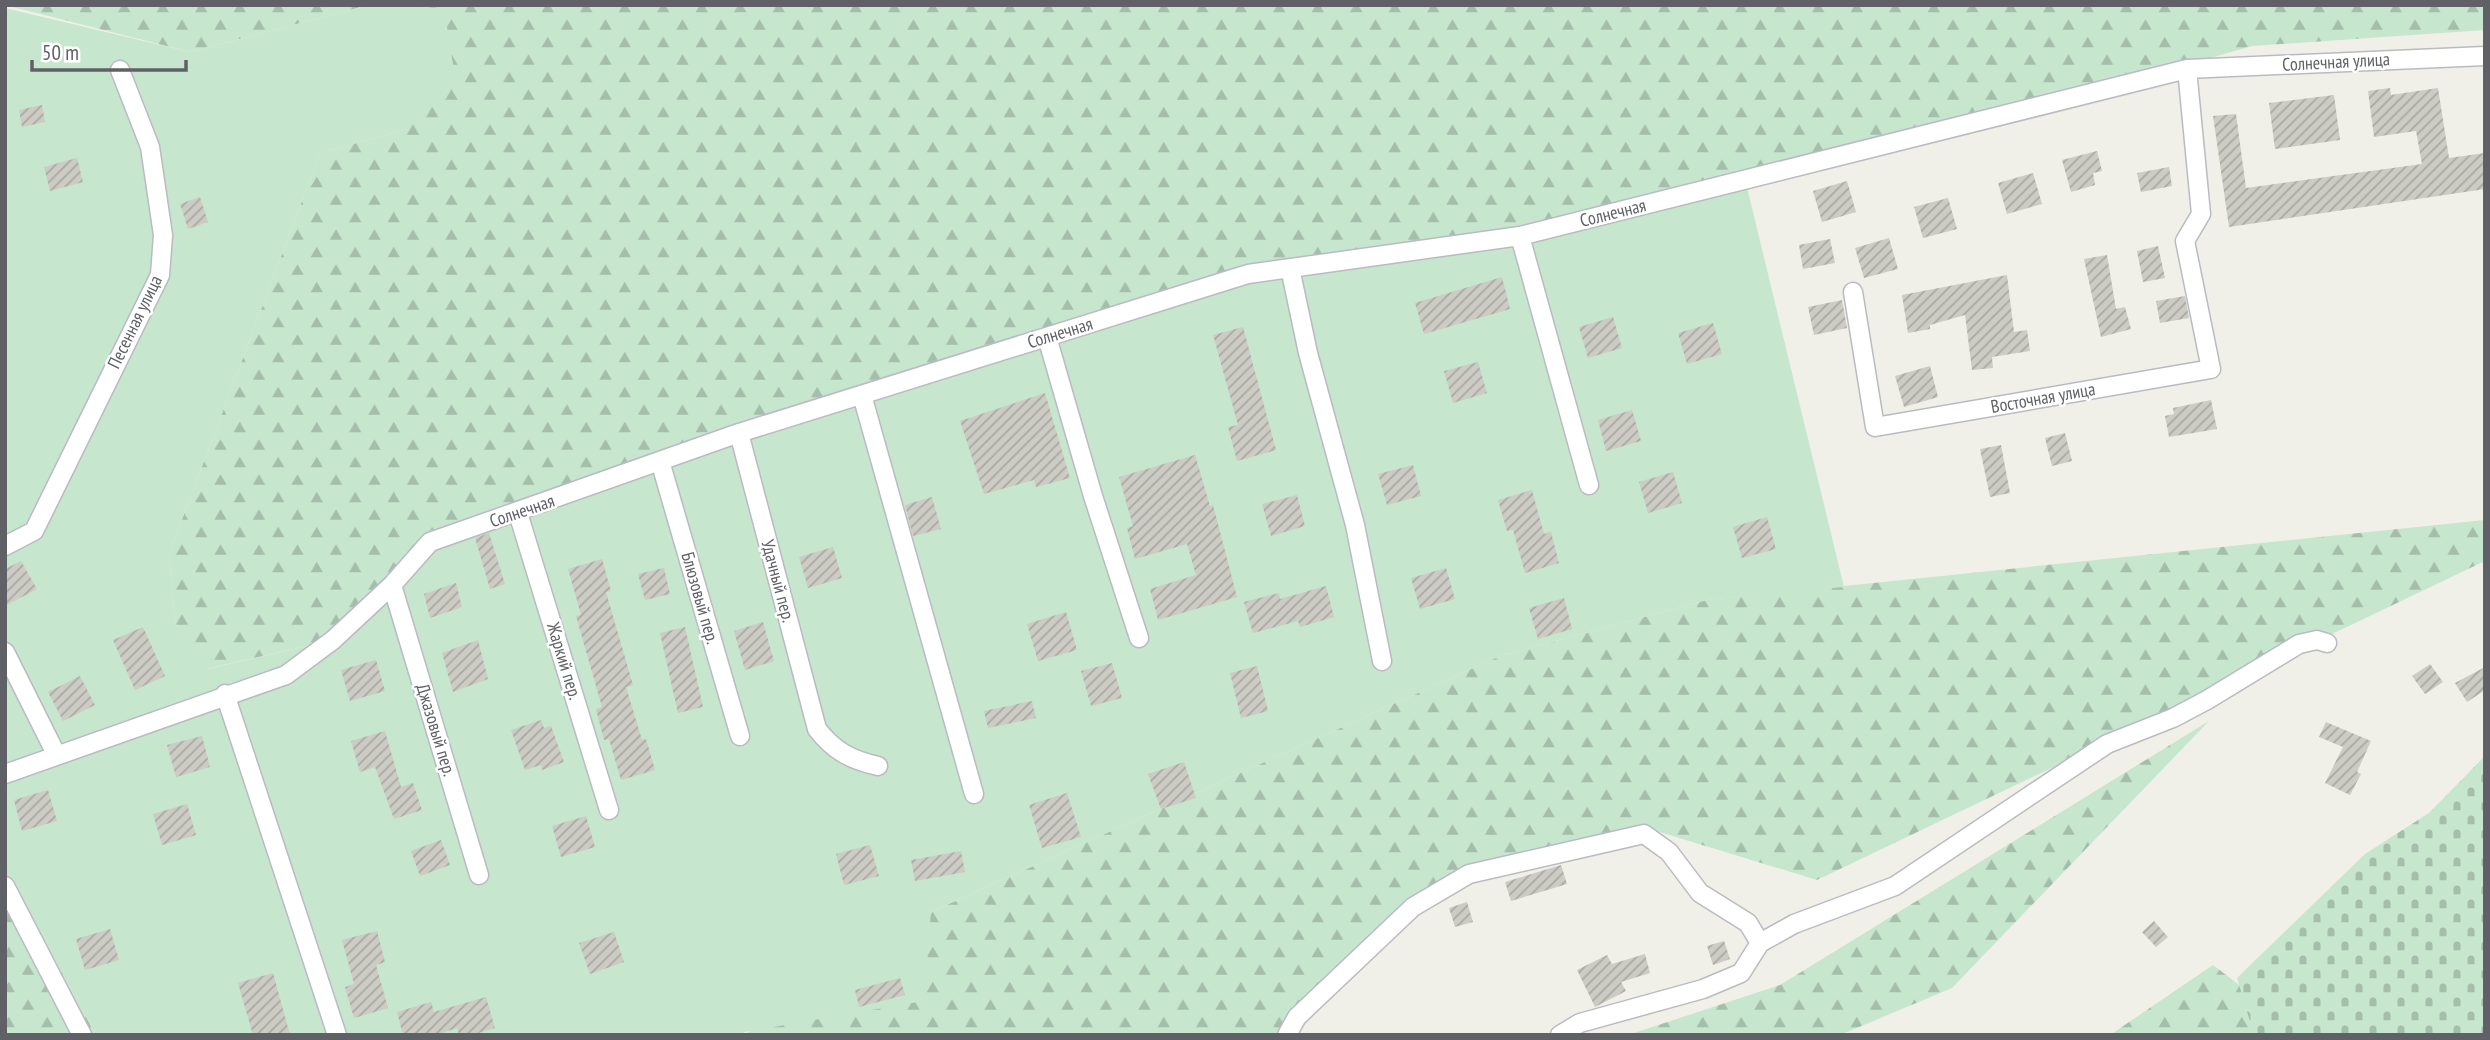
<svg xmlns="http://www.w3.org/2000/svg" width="2490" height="1040" viewBox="0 0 2490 1040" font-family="'PT Sans Narrow',sans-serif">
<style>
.forest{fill:url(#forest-firs)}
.cemetery{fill:url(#cemetery-stones)}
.garden{fill:#c6e6ce}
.building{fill:url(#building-hatch)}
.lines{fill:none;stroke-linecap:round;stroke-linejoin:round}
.street-casing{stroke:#babbc1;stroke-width:21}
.street{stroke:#fff;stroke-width:18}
.labels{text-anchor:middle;stroke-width:5;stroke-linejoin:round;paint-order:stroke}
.street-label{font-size:18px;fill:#5f6167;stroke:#fff}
</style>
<defs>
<pattern id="forest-firs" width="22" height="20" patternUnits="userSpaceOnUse" patternTransform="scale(1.75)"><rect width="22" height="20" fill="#c6e6ce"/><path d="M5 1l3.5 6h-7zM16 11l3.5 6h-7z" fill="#a4beab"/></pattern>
<pattern id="cemetery-stones" width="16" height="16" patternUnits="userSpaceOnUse" patternTransform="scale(1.75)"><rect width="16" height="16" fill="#c6e6ce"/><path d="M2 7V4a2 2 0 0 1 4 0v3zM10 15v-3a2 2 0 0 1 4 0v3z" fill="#a4beab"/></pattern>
<pattern id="building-hatch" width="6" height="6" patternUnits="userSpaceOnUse" patternTransform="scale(1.75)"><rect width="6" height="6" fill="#cccbc4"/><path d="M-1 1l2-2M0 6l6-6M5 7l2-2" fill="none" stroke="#a9a8a3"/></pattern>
</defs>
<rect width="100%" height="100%" fill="#f0f0e8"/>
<path class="forest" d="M5,5H369L190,52Z
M397,5H2485V30L2252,46L2008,116L1743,171L333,640L206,669L175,623L169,554L320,153L408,129L444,9Z
M2485,520V561L1817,880L1640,826L1411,901L1296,1035H744L931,912L1500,656L1707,600Z
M2209,721L1952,988L1840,1035H1628L1780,985Z
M5,867L96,1035H5Z
M2213,965L2305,1035H2110Z"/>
<path class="cemetery" d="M2485,756V1035H2254L2237,978L2365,854L2429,813Z"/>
<path class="garden" d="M369,5L444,8L455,77L408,129L320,153L169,554L175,623L207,669L333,640L431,530L518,513L1248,274L1520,236L1667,196L1743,171L1844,587L1707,600L1500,656L931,912L924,1001L744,1032V1035H96L5,867V8L190,52Z"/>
<path class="building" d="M2390,88L2391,95L2438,88L2449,158L2485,153V189L2229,227L2213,116L2236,114L2246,188L2422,164L2416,131L2374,137L2368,91Z
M2334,95L2340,140L2275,149L2269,103Z
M42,105L45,122L22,127L19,110Z
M2097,151L2102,171L2093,173L2095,185L2071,192L2062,160Z
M77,158L83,182L50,191L44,167Z
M2169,167L2172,186L2141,192L2137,173Z
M2033,173L2042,204L2007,214L1998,183Z
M1847,181L1856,212L1822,222L1813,191Z
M200,197L208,222L188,229L180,204Z
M1948,198L1957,229L1923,238L1914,207Z
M1889,238L1898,269L1864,278L1855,248Z
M1830,239L1835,263L1803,269L1799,245Z
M2158,246L2165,278L2143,282L2137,251Z
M2107,255L2116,309L2125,307L2131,329L2101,337L2084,259Z
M2007,275L2014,332L2027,330L2030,351L1992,357L1993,368L1972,370L1965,315L1930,325V329L1908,333L1902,295Z
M1502,277L1510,309L1424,334L1415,303Z
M2185,296L2189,318L2160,323L2156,301Z
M1842,300L1847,328L1814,335L1808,307Z
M1613,317L1622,348L1588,358L1579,327Z
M1713,323L1722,354L1687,364L1678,333Z
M1243,327L1276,450L1237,461L1228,427L1238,425L1213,335Z
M1478,362L1487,393L1453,403L1444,371Z
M1930,366L1938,397L1904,407L1895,376Z
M1045,393L1070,478L1036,487L1034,480L984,494L960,421Z
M2211,400L2217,429L2169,437L2165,416L2174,414L2173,408Z
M1632,410L1641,441L1606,451L1598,420Z
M2065,433L2072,461L2052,466L2045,438Z
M2001,445L2010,493L1990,497L1980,449Z
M1195,455L1210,506L1213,505L1237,597L1158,620L1150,589L1196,575L1187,544L1135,559L1127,528L1133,526L1119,477Z
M1413,465L1421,496L1387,505L1378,474Z
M1673,472L1682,503L1648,513L1639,482Z
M1532,490L1544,534L1551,532L1559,563L1525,573L1513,530L1507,531L1498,500Z
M1297,495L1305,526L1271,536L1262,504Z
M932,497L941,529L913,536L905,505Z
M1767,517L1776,549L1742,558L1733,527Z
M489,533L505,584L490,589L475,538Z
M833,547L842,578L808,588L799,557Z
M602,559L611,591L606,592L633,685L626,687L642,740L646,739L655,770L621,780L609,739L604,740L596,709L602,707L576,616L581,615L568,569Z
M21,561L37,589L5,606V569Z
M664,568L670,594L645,600L638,574Z
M1446,568L1455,599L1420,609L1411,578Z
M456,583L462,607L430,618L424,594Z
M1326,586L1334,617L1300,627L1298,621L1253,633L1244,602L1279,593L1280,599Z
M1564,598L1572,629L1538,639L1529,608Z
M1066,612L1077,650L1038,661L1027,624Z
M763,622L774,661L745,670L734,631Z
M143,627L165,676L135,690L113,640Z
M685,627L703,707L678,713L660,633Z
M478,640L488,679L453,692L442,653Z
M376,660L385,691L350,701L341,670Z
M1112,663L1122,698L1091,706L1081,671Z
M2430,664L2443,682L2425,694L2412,676Z
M1257,666L1268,711L1241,718L1230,673Z
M2485,667V690L2467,702L2455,683Z
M80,676L95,705L63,721L48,692Z
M1032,701L1036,718L988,728L984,711Z
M541,720L544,728L551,726L564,762L542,770L541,765L525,770L511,730Z
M2326,722L2371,741L2357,772L2361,774L2350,795L2325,783L2343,747L2319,737Z
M385,731L401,787L413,783L422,810L394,819L375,767L360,772L351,741Z
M202,736L210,767L176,777L167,745Z
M1184,762L1196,798L1161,809L1148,774Z
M48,790L57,821L22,831L14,800Z
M1067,793L1081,837L1042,848L1029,805Z
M187,804L196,835L162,845L153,814Z
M586,816L595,847L561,857L552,826Z
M441,840L450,865L420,876L411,851Z
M870,845L879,876L844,885L836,854Z
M961,851L965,872L915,881L911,860Z
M1561,865L1567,884L1511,901L1505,882Z
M1467,902L1473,922L1455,927L1449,908Z
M2154,921L2168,937L2156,947L2142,932Z
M110,929L119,960L85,970L76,939Z
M377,931L385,962L376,965L388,1008L354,1018L345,987L354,984L342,940Z
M614,932L624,962L590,974L579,943Z
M1724,941L1730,959L1713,965L1707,946Z
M1645,954L1650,973L1621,982L1626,991L1595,1007L1577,970L1607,955L1612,964Z
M273,973L290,1035H253L238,983Z
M900,978L905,995L859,1007L855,990Z
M486,997L495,1028L472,1035H459L457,1028L435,1035H403L397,1012L431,1002L434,1012Z"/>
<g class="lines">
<defs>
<path id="street" d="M1520,236L1589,485
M1290,268L1308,353L1355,525L1382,661
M1853,292L1875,427L2211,369L2185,241L2201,214L2187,69
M1047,337L1093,496L1139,638
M862,395L974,794
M739,433L817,729C834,751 851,760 878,766
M660,461L740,736
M518,513L609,810
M5,546L34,531L160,275L163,235L150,147L120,70
M392,585L479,875
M5,652L56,754
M225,694L337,1035
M5,774L286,675L333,640L392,585L430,542L739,433L1248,274L1520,236L2187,69L2485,56
M5,886L82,1035
M1287,1035L1297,1017L1413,907L1469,874L1644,834L1669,852L1700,893L1748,923L1760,943
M1560,1035L1580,1023L1703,989L1741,973L1760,943L1794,924L1895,886L2107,744L2173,718L2207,700L2299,644L2317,640L2327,643"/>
</defs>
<use href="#street" class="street-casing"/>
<use href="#street" class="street"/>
</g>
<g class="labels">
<g class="street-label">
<text transform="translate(2336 62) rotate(-3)" y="6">Солнечная улица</text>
<text transform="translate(1613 213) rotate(-14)" y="6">Солнечная</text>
<text transform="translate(135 322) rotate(-64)" y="6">Песенная улица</text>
<text transform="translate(1060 333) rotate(-17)" y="6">Солнечная</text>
<text transform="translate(2043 398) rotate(-10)" y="6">Восточная улица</text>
<text transform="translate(522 511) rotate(-19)" y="6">Солнечная</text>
<text transform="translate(778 581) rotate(75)" y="6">Удачный пер.</text>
<text transform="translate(700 598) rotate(74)" y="6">Блюзовый пер.</text>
<text transform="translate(564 661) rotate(73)" y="6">Жаркий пер.</text>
<text transform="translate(436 730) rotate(73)" y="6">Джазовый пер.</text>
</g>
</g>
<rect width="2490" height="1040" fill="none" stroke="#5f6167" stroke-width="14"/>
<path d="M32 60v10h154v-10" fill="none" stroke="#5f6167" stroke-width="3.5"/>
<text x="42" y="60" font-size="21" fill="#5f6167" stroke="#ffffff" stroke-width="5" paint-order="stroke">50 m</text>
</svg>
